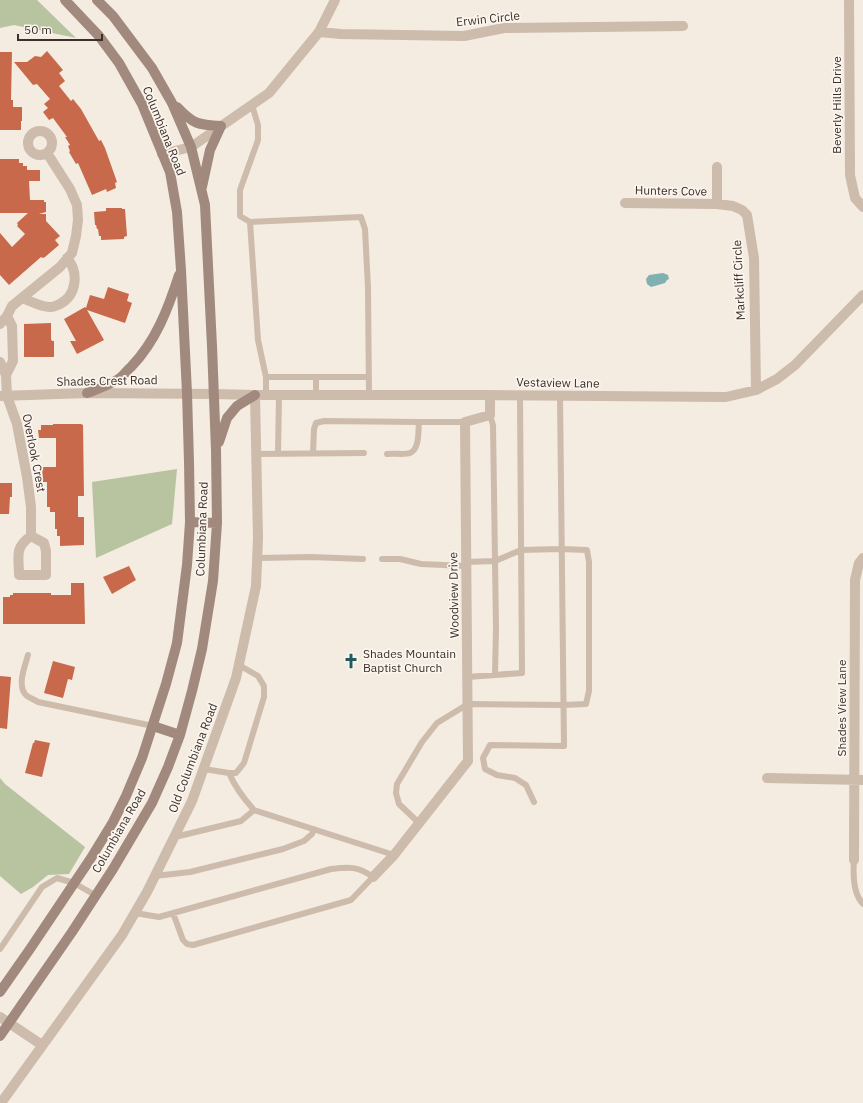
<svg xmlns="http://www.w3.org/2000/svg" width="863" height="1103" viewBox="0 0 863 1103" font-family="'IBM Plex Sans',sans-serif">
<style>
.green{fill:#b8c4a0}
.water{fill:#7fb0b2}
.building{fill:#c8694b}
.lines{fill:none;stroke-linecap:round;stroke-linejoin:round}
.service{stroke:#cdbbac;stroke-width:6}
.minor{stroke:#cdbbac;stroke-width:10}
.tertiary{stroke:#cdbbac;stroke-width:10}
.secondary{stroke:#a18a7d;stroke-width:10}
.labels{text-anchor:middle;stroke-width:3.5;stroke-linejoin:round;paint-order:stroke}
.street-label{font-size:12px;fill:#3b302b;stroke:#fbf5ee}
.poi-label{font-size:12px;fill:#3b302b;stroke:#fbf5ee;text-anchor:start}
</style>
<rect width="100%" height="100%" fill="#f4ebe1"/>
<path class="green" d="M0,0H37L76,38L14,25L0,28Z
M177,469L172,524L96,558L92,482Z
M0,778L5,784L85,847L69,874L48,875L33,887L21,894L0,876Z"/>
<path class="water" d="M663,273L668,275L669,279L667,280L665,283L651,287L647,284L646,279L649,275Z"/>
<path class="building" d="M47,51L63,70L59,73L65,81L59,86L71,101L73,99L81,109L99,141L101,140L105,148L117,182L115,183L116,188L107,192L106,189L92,195L78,163L76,164L69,152L70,151L68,146L70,145L65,137H67L53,118L49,120L43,112L48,108L44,104L50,99L37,84L33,85L14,62H27L35,56L41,57Z
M0,52H12L11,100H13V107H22V121H21V130H0Z
M0,159H19V163H23V166H27V170H40V181H29L30,200H44V202H46V212L39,214H46V221L60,236L55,240L59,245L45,257L43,258L41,257L9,285L0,275V233L12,247L25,234L17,226L18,225L17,223L28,213H0Z
M106,208H122V209H125L127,236L124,237V239L101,240V236H99L98,229H97L96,225H95L94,212L106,211Z
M108,287L129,294L127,301L132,303L125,323L87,310L104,340L77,354L70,341H76L64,319L85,307L86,308L90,295L104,299Z
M51,323V339L52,341H54V357H24V324Z
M53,424H81L83,425L84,496H78V517H84V545L60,546V536H57V529H55V512H50V507H47V482H43L42,467H56V438H39L38,430H41V425H53Z
M0,483H12V497H10L9,514H0Z
M129,566L136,580L112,594L103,577Z
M71,583H84L85,624H3V597H10V595H13V593H51V595H71Z
M53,661L75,667L72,680L68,679L63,698L44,693Z
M0,676L11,677L7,729L0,728Z
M35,740L50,743L42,777L25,773L33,743H34Z"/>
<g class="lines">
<path class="service" d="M252,105L258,125V140L240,190V216L250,222L361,217L365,229L368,288L369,395
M250,222L258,340L266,377H369
M316,377V395
M266,395V377
M490,415L493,425L496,628L495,675
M278,453L279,395
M313,453L314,429L316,423L324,421L419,422
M256,454L364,453
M387,454C394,453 404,455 410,453C420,449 418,430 419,422H465
M258,558L311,557L363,559
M382,559H400L421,564L466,566
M28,655C25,666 16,687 27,696C30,698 35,700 38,702L153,726
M467,677L522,673L520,395
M204,769L229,773H236L244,763L264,697V686L258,676L239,665
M534,802L526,785L515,778L497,775L485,769L483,758L490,745L564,746L560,396
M254,810L394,855
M419,823L399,804L396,793L397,784L422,742L437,723L468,704L563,705L586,704L589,691V562L587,550L561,549L521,550L495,561L466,562
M175,837L241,821L254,810C244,799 235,787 229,773
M854,860C853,873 853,894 863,904
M155,876L190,872L283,849L304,841L312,834L314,829
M135,913L159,917L331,869C349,867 358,866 373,877L351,900L193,945L187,944L183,940L173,913
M0,949L42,887L57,878L74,883L95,895"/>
<path class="minor" d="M849,0L850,175L855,198L863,207
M319,32L341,34L464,36L504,28L683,26
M28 143a12 12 0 1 1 24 0a12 12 0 1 1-24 0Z
M162,154L191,147L269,93L319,32L335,0
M625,203L717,204L733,206L742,210L747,215L754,258L756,390
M717,204V167
M22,298C31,301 42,308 51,307C54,307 57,305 60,304C77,295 79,272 67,258
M0,324L7,316L12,306L60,267L72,253L76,236L78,220L77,205L70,189L47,153
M0,362L6,375L7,396L17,424L27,477L31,507V536
M6,375L13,361L12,326L7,316
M214,394L255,395H490L726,397L756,390L777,379L795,365L863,295
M31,536L44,543L46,551V575H19C19,556 14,548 31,536Z
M767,778L863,780
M854,860L855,580L859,563L863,558
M373,877L394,855L468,761L465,422L490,415V395
M0,1017L42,1045
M1,1103L122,935L147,892L192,801L236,678L256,586L258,538L255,395"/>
<path class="tertiary" d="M0,396L87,393L214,394"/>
<path class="secondary" d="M177,107C193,124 198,125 221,126L210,150L202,187
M87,393C98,389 110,385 120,378C124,375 127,370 131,367C156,341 168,309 179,275
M219,442L227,418L237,406L255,395
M190,522L217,523
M153,726L180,735
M0,992L30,949L91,858L113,822L126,796L142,758L166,684L177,643L187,565L190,522L189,462L187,393L181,270L177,212L170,172L142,104L119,63L99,36L65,0
M0,1036L72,932L113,869L152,803L168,767L180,735L192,691L202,649L213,581L217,523L216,450L212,346L205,205L191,147L172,103L152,68L113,16L97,0"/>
</g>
<defs>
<symbol id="church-bare" viewBox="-9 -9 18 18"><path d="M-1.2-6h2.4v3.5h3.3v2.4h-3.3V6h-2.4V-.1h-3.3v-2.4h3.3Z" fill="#1f5a5e" stroke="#fbf5ee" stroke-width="2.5" paint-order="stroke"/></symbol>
</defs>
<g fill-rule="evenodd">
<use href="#church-bare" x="340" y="650" width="22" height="22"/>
</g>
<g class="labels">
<g class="street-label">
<text transform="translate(488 19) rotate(-6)" y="4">Erwin Circle</text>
<text transform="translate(837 105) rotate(-90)" y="4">Beverly Hills Drive</text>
<text transform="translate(164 131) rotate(68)" y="4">Columbiana Road</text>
<text transform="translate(671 191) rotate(1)" y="4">Hunters Cove</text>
<text transform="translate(739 280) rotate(-93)" y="4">Markcliff Circle</text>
<text transform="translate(107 381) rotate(-1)" y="4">Shades Crest Road</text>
<text transform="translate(558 383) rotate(1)" y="4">Vestaview Lane</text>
<text transform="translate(34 453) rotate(79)" y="4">Overlook Crest</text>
<text transform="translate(202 529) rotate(-88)" y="4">Columbiana Road</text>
<text transform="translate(454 595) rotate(-91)" y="4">Woodview Drive</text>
<text transform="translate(842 708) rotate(-90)" y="4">Shades View Lane</text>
<text transform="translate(193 758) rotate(-69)" y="4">Old Columbiana Road</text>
<text transform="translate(119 831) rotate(-60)" y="4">Columbiana Road</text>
</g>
<g class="poi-label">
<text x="363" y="658">Shades Mountain<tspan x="363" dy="14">Baptist Church</tspan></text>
</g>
</g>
<path d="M18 34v6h84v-6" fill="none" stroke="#3b302b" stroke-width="2"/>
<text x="24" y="34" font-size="12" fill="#3b302b" stroke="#fbf5ee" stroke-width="3" paint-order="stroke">50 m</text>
</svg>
